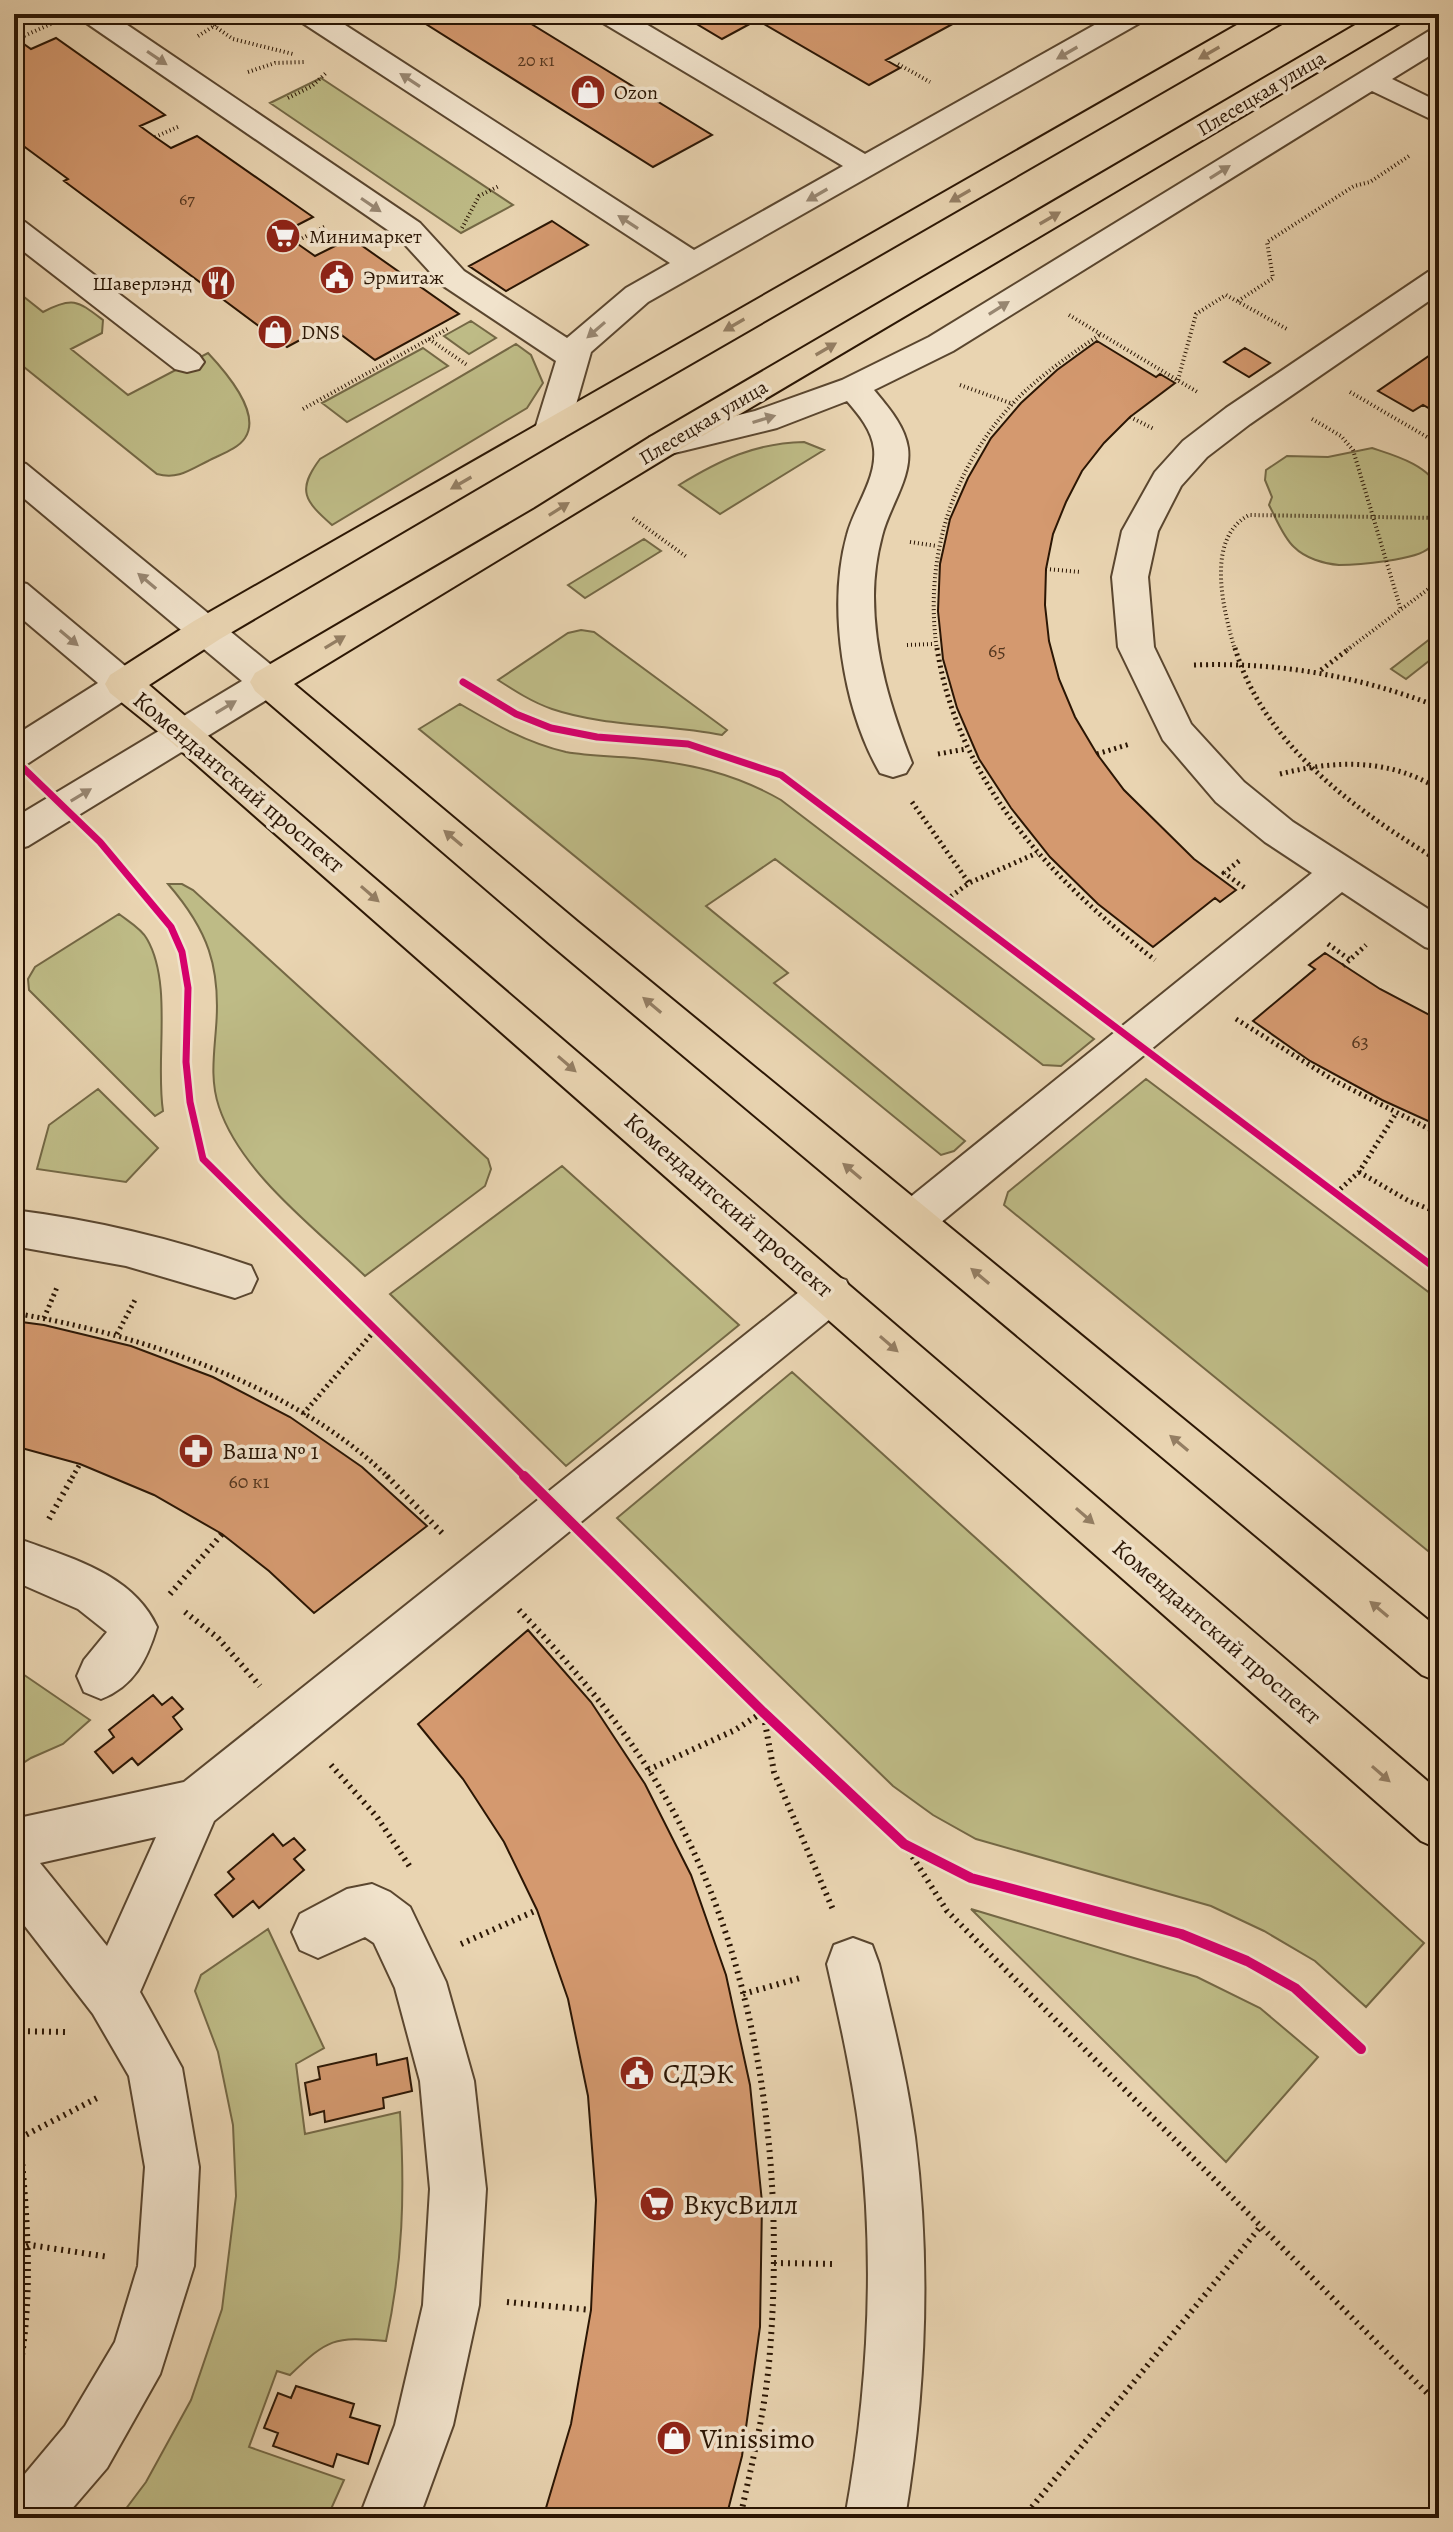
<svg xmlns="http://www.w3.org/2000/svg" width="1453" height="2532" viewBox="0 0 1453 2532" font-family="Alegreya,serif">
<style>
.green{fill:#bebb86;stroke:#746845;stroke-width:2}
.building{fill:#d4996f;stroke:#2b1604;stroke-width:2}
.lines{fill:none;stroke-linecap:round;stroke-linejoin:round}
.minor-casing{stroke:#5a462f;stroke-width:4}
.major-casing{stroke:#2b1604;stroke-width:4}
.path-far2{stroke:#2b1604;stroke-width:4;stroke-dasharray:1 3;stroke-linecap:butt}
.path-far1{stroke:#2b1604;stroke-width:5;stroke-dasharray:2 4;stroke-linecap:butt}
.path{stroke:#2b1604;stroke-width:6;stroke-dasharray:2 5;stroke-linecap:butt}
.minor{fill:#f1e3cc;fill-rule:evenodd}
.major{fill:#e9d4b1;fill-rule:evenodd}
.cycleway-far1-casing{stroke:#f1e3cc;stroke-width:12}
.cycleway-casing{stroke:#f1e3cc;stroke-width:15}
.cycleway-far1{stroke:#d6006c;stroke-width:7}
.cycleway{stroke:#d6006c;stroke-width:10}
.oneway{fill:#988772}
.oneway2{fill:#947e63}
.labels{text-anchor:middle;stroke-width:7;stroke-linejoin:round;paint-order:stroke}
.far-number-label{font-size:18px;fill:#55371f}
.far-poi-label{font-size:20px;fill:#2b1604;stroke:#f1e3cc;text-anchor:start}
.far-street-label{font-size:20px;fill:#2b1604;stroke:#f1e3cc}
.number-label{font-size:20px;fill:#55371f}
.street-label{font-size:24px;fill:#2b1604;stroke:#f1e3cc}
.poi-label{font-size:24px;fill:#2b1604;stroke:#f1e3cc;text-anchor:start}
.near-poi-label{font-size:28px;fill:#2b1604;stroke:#f1e3cc;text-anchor:start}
</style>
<rect width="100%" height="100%" fill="#e9d4b1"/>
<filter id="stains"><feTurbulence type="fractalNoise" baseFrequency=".0025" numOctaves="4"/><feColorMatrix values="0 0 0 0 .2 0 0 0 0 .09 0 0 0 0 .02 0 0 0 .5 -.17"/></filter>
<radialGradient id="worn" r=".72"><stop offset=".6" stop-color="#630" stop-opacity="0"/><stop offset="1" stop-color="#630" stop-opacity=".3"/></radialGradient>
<path class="green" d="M321,78L513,205L461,233L270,103Z
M14,289L43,312C73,296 78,301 103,320L102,333L71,349L128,395L208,353C224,370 262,413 245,438C238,449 219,455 208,461C190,470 177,480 157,474L14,359Z
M471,321L496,338L469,354L444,336Z
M516,344L531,355L543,383L527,408L332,525C305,501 296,491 320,459Z
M423,348L448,366L347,422L322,403Z
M804,442L824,450L720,514L679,485C720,460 755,443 804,442Z
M1372,448C1393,455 1430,465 1438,489C1441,496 1439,506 1439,514C1439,525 1438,539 1429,548C1417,560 1357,565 1339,565C1324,564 1305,558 1294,547C1283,537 1276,518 1269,505L1272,497L1265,480L1266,470L1287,456L1328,457Z
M644,539L661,551L585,598L568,585Z
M581,630L594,632L727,730L722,735C667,724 605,727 552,709C532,702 515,691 498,680L568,633Z
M1439,632V653L1406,679L1391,669Z
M460,704C494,724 527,743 566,752C588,756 612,756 634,758C688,763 734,773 781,800L1094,1039L1061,1066L1043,1065L775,859L706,906L788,973L774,983L965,1141L954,1151L941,1155L419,729Z
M168,884H182L193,890L488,1159L491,1169L485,1186L365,1276C315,1228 241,1173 219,1107C210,1081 214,1055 216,1028C221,967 208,930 168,884Z
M119,914C128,921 142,929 147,939C173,984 155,1060 163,1111L155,1116L29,990L28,979L35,967Z
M1146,1079L1439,1300V1560L1004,1205L1008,1192Z
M98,1089L158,1148L126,1182L37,1169L49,1125Z
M562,1166L739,1325L566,1466L390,1294Z
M792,1372L1424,1943L1366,2007L1315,1961L1264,1931L1211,1906L976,1839L933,1815L893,1786L617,1518Z
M14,1668L90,1720L63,1744L31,1758L14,1769Z
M971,1909L1197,1977L1260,2008L1318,2057L1226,2162Z
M268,1929L324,2048L296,2064L305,2134L400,2112C405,2193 403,2262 386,2341C334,2336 328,2339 290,2375L277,2371L249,2447L344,2480L327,2518H119L146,2482L191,2400L222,2309L236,2196L233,2125L218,2052L195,1991L201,1975Z"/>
<path class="building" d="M410,14H515L712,135L653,167Z
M680,14H971L886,60L900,68L869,85L757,20L722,39Z
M14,37L31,49L56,38L165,115L140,126L155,137L171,148L197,136L313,217L282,233L315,256L351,238L459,314L375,360L328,325L287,347L64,181L68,179L14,139Z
M552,221L588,245L506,291L469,266Z
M1097,341L1156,377L1160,374L1175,383L1130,417L1104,443L1082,471L1066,502L1053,534L1046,569L1045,605L1049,641L1059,679L1075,717L1097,754L1124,790L1194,859L1236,890L1220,902L1215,898L1153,947L1098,904L1050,857L1011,808L979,759L957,708L943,659L938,611L940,564L950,519L968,478L991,438L1021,403L1057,370Z
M1245,348L1270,363L1249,377L1224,362Z
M1439,349V414L1423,405L1413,411L1378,391Z
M1325,953L1380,989L1439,1020V1126L1382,1100L1310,1061L1253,1021L1315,969L1309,965Z
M14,1321L44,1325L131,1346L213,1377L290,1417L362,1467L427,1526L314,1613L269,1571L222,1534L154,1495L80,1464L14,1446Z
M528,1630L591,1702L645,1784L691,1875L726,1975L750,2085L762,2202L760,2327L742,2456L726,2518H543L571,2424L591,2310L596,2200L588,2096L568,1999L537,1910L504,1842L463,1779L418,1724Z
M153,1695L162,1705L172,1697L183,1709L173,1717L182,1729L138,1765L132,1758L113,1773L95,1752L114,1737L109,1730Z
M273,1834L283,1846L294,1838L305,1850L294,1859L304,1870L259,1908L253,1901L233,1917L215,1895L234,1879L228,1872Z
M376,2054L377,2065L407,2058L412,2091L383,2098L384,2108L325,2122L324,2111L310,2115L305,2083L320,2079L318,2067Z
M296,2386L354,2404L350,2417L380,2426L368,2464L337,2454L333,2467L273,2446L278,2433L264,2428L278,2393L291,2398Z"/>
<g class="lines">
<defs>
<path id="minor" d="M78,14H111L420,223L464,271L567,338L626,288L670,263L298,20L294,14H328L694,250L843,166L598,20L594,14H629L865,154L1114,14H1149L1145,20L648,302L591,352L569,429L564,437L552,440L540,437L535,429L556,361L442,285L398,237L82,20Z
M1439,28V50L1392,79L1439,102V123L1372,91L953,351L874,390C888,407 905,426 908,448C912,478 889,507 882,536C877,555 874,576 874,596C874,655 891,709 912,763L906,773L893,777L880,773C843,709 827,607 847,535C854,507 877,479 874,449C872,430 859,415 847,401L777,428L662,456L650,453L645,445L650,437L755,411L842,380L929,337L1429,31Z
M14,220L25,222L199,355L204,362L199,369L187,372L175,369L14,244Z
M1439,269V294L1250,424L1207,457L1181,486L1158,531L1148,577L1154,647L1191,724L1244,782L1293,822L1439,916V951L1425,947L1342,892L928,1233L913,1238L898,1233L891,1220L898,1207L1312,873L1265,842L1216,802L1163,740L1118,647L1112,577L1122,531L1155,472L1183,441L1226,408L1428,272Z
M14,461L26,464L281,673L286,682L281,691L28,846L14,850V818L242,681L14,490Z
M14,581L27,584L136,675L141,684L136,693L27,764L14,768V736L98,683L14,612Z
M14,1210C95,1220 174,1239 251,1266L257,1279L251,1292L235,1298L126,1266L14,1246Z
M830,1274L846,1280L852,1293L846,1306L214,1821L140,1992L182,2068L199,2167L194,2266L160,2374L107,2468L64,2518H14V2487L65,2426L115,2342L138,2266L145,2167L129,2076L93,2014L14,1912V1819L184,1782L814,1280ZM156,1837L107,1946L40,1863Z
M14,1537C66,1557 132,1572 157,1627C147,1660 134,1686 101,1699L84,1692L77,1676L84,1660L107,1632L78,1609L14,1581Z
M372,1884L390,1892L410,1907L446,1982L474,2081L486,2189L479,2305L453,2425L419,2518H359L395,2425L423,2305L430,2189L420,2081L395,1988L374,1943L365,1937L318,1958L300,1950L292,1932L300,1914L347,1889Z
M853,1938L872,1945L879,1964C893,2021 907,2078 915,2137C931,2264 926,2392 905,2518H845C868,2392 875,2264 860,2137C853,2079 840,2021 827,1964L834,1945Z"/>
<path id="major" d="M1256,14H1291L1287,20L564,437L220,639L149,685L1439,1791V1849L1421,1841L171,742L110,693L105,684L110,675L194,621Z
M1374,14H1409L1405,20L674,453L294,684L578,922L1439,1629V1682L1422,1675L550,944L255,691L250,682L255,673L535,509L650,437Z"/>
</defs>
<use href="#minor" class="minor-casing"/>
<use href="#major" class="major-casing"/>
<path class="path-far2" d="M197,14L233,39L293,54
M198,36L233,14
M17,39L53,23
M898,64L930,82
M248,72L275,63L305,62
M288,98L312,86L326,73
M155,137L180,126
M462,228L479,196L499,186
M295,242L326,226
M1238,301L1273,278L1267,242L1354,186L1370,182L1409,156
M1069,315L1199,393
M429,339L467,365
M1178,380L1196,314L1226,295L1287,329
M960,385L1013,404
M1350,392L1439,444
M303,409L449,328
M1130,417L1154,429
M1312,419L1341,436L1353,450L1401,610
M633,518L688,558
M910,542L937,546
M1046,569L1081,572
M907,645L934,644
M937,650C923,556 954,460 1023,393C1047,371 1074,352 1101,334
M1235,650C1224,612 1204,539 1249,515L1439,518
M1347,650L1439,581"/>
<path class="path-far1" d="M937,648C958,783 1052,880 1155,960
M1235,648C1264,746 1357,811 1439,861
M1194,665C1280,662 1359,676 1439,707
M1321,670L1350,648
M463,682L516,714L551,728L597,737L688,744L781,775L1093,1011
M938,754L966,749
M1097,754L1130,744
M1280,774C1336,760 1388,758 1439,789
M912,802L969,883
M1239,861L1224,873L1245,888
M139,889L168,922L184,959L188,992L187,1073L203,1159L523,1474
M946,900L969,883L1037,853
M1328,944L1350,960
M1343,966L1366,945
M1236,1019L1335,1081L1439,1134
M1172,1069L1439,1271
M1359,1172L1409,1201L1439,1213
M1336,1193L1359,1172L1395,1115
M14,1313C142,1335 294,1385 389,1478
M44,1318L58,1285
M117,1334L135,1300
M303,1414L376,1329
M72,1478L80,1464"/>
<path class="path" d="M387,1476L444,1535
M49,1519L73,1476
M598,1548L904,1844L971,1878L1181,1934L1247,1961L1295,1988L1361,2049
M170,1594L222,1534
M519,1610C580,1674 638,1743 679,1822C762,1981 784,2174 770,2351C766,2408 752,2463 740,2518
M185,1612L218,1638L260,1686
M331,1765L377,1817L410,1867
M648,1770L735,1730L763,1712L774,1772L834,1912
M905,1845L947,1911L1439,2405
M461,1944L537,1910
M743,1994L800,1978
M14,2031L69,2032
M14,2141L101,2096
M14,2252L30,2245L109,2257
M774,2263L837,2264
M507,2302L591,2310
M14,2396C35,2310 28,2226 20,2139
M1023,2518L1261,2226"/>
<use href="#minor" class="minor"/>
<use href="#major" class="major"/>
<defs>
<path id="cycleway-far1" d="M463,682L516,714L551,728L597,737L688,744L781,775L1439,1271
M14,759L100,842L171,927L182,952L188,988L186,1062L190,1102L203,1159L526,1478"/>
<path id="cycleway" d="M524,1476L763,1712L904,1844L971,1878L1181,1934L1247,1961L1295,1988L1361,2049"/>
</defs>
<use href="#cycleway-far1" class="cycleway-far1-casing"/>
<use href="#cycleway" class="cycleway-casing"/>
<use href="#cycleway-far1" class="cycleway-far1"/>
<use href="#cycleway" class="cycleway"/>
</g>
<defs><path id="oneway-solid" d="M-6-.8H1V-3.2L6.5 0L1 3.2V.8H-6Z" transform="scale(2)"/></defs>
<g class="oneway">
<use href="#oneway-solid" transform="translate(1067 53) rotate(150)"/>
<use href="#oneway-solid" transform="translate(157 58) rotate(34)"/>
<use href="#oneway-solid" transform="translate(410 80) rotate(-147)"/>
<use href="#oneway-solid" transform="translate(1220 172) rotate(-32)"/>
<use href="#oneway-solid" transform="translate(817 195) rotate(150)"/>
<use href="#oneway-solid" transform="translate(371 205) rotate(34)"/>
<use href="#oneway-solid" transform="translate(628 222) rotate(-147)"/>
<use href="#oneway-solid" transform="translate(999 308) rotate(-32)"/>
<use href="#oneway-solid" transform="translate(596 330) rotate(139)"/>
<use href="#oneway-solid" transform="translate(764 419) rotate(-17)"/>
<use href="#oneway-solid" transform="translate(147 581) rotate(-140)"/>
<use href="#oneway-solid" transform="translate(69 638) rotate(40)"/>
<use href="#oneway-solid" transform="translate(226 707) rotate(-31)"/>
<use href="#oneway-solid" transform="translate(81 795) rotate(-31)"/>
</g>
<g class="oneway2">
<use href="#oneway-solid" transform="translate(1209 53) rotate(150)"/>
<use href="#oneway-solid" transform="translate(960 196) rotate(150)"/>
<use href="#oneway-solid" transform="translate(1050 218) rotate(-30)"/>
<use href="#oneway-solid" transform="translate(734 325) rotate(150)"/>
<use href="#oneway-solid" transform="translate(826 349) rotate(-30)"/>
<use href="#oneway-solid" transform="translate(461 483) rotate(150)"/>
<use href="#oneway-solid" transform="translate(559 509) rotate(-32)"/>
<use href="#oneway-solid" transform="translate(335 642) rotate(-31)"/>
<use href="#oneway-solid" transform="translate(453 838) rotate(-140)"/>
<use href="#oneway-solid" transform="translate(370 894) rotate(41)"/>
<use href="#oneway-solid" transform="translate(652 1005) rotate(-140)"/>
<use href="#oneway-solid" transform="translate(567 1064) rotate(41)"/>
<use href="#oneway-solid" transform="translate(852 1171) rotate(-140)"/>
<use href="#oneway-solid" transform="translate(980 1276) rotate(-140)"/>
<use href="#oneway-solid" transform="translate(889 1344) rotate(41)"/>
<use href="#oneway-solid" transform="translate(1179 1443) rotate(-140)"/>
<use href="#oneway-solid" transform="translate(1085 1516) rotate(41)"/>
<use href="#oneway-solid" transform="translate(1379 1609) rotate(-140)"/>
<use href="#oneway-solid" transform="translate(1381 1774) rotate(41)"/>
</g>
<defs>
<symbol id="shop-disc" viewBox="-11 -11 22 22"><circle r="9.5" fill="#8f2418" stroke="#f1e3cc"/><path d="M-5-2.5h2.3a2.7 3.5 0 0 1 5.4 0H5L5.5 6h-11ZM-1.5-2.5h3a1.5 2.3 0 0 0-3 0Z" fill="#fff"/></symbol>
<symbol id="supermarket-disc" viewBox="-11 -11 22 22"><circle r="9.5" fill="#8f2418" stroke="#f1e3cc"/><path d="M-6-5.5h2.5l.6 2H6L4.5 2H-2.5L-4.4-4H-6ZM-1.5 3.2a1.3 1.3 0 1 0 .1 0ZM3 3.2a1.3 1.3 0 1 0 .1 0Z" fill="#fff"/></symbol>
<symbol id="civic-disc" viewBox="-11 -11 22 22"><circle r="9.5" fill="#8f2418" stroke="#f1e3cc"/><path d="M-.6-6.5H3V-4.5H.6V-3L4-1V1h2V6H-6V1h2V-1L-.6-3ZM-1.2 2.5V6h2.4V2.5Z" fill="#fff"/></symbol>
<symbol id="restaurant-disc" viewBox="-11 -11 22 22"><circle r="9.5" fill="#8f2418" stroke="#f1e3cc"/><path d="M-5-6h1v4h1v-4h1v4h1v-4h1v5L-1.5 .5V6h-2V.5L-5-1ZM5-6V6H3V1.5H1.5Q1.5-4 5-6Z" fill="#fff"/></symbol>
<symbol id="pharmacy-disc" viewBox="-11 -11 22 22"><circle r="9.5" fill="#8f2418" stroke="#f1e3cc"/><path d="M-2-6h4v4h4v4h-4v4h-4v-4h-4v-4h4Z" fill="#fff"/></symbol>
</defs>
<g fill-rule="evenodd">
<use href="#shop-disc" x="568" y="72" width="40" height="40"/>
<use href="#supermarket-disc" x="263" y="216" width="40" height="40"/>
<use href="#civic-disc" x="317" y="257" width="40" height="40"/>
<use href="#restaurant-disc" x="198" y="263" width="40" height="40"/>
<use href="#shop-disc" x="255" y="312" width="40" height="40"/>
<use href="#pharmacy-disc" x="176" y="1431" width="40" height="40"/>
<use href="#civic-disc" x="617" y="2053" width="40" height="40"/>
<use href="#supermarket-disc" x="637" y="2184" width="40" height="40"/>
<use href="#shop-disc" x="654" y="2418" width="40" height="40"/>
</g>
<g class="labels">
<g class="far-number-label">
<text x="536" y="66">20 к1</text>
<text x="187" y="205">67</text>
</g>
<g class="far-poi-label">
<text x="614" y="99">Ozon</text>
<text x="309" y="243">Минимаркет</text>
<text x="363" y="284">Эрмитаж</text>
<text x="192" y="290" text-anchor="end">Шаверлэнд</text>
<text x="301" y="339">DNS</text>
</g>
<g class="far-street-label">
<text transform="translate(1261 93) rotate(-31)" y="7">Плесецкая улица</text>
<text transform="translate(703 422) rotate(-31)" y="7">Плесецкая улица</text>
</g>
<g class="number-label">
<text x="997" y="657">65</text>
<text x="1360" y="1048">63</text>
<text x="249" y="1488">60 к1</text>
</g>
<g class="street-label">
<text transform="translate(239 782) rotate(40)" y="8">Комендантский проспект</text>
<text transform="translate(729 1205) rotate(41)" y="8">Комендантский проспект</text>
<text transform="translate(1217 1632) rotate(41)" y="8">Комендантский проспект</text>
</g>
<g class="poi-label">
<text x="222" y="1459">Ваша № 1</text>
</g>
<g class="near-poi-label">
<text x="663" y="2083">СДЭК</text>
<text x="683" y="2214">ВкусВилл</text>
<text x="700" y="2448">Vinissimo</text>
</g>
</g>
<rect width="1453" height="2532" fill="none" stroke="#e9d4b1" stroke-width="48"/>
<rect x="16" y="16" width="1421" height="2500" fill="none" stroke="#2b1604" stroke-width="4"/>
<rect x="24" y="24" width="1405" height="2484" fill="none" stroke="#2b1604" stroke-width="2"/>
<rect width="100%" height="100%" filter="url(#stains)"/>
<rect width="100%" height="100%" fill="url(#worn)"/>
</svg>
